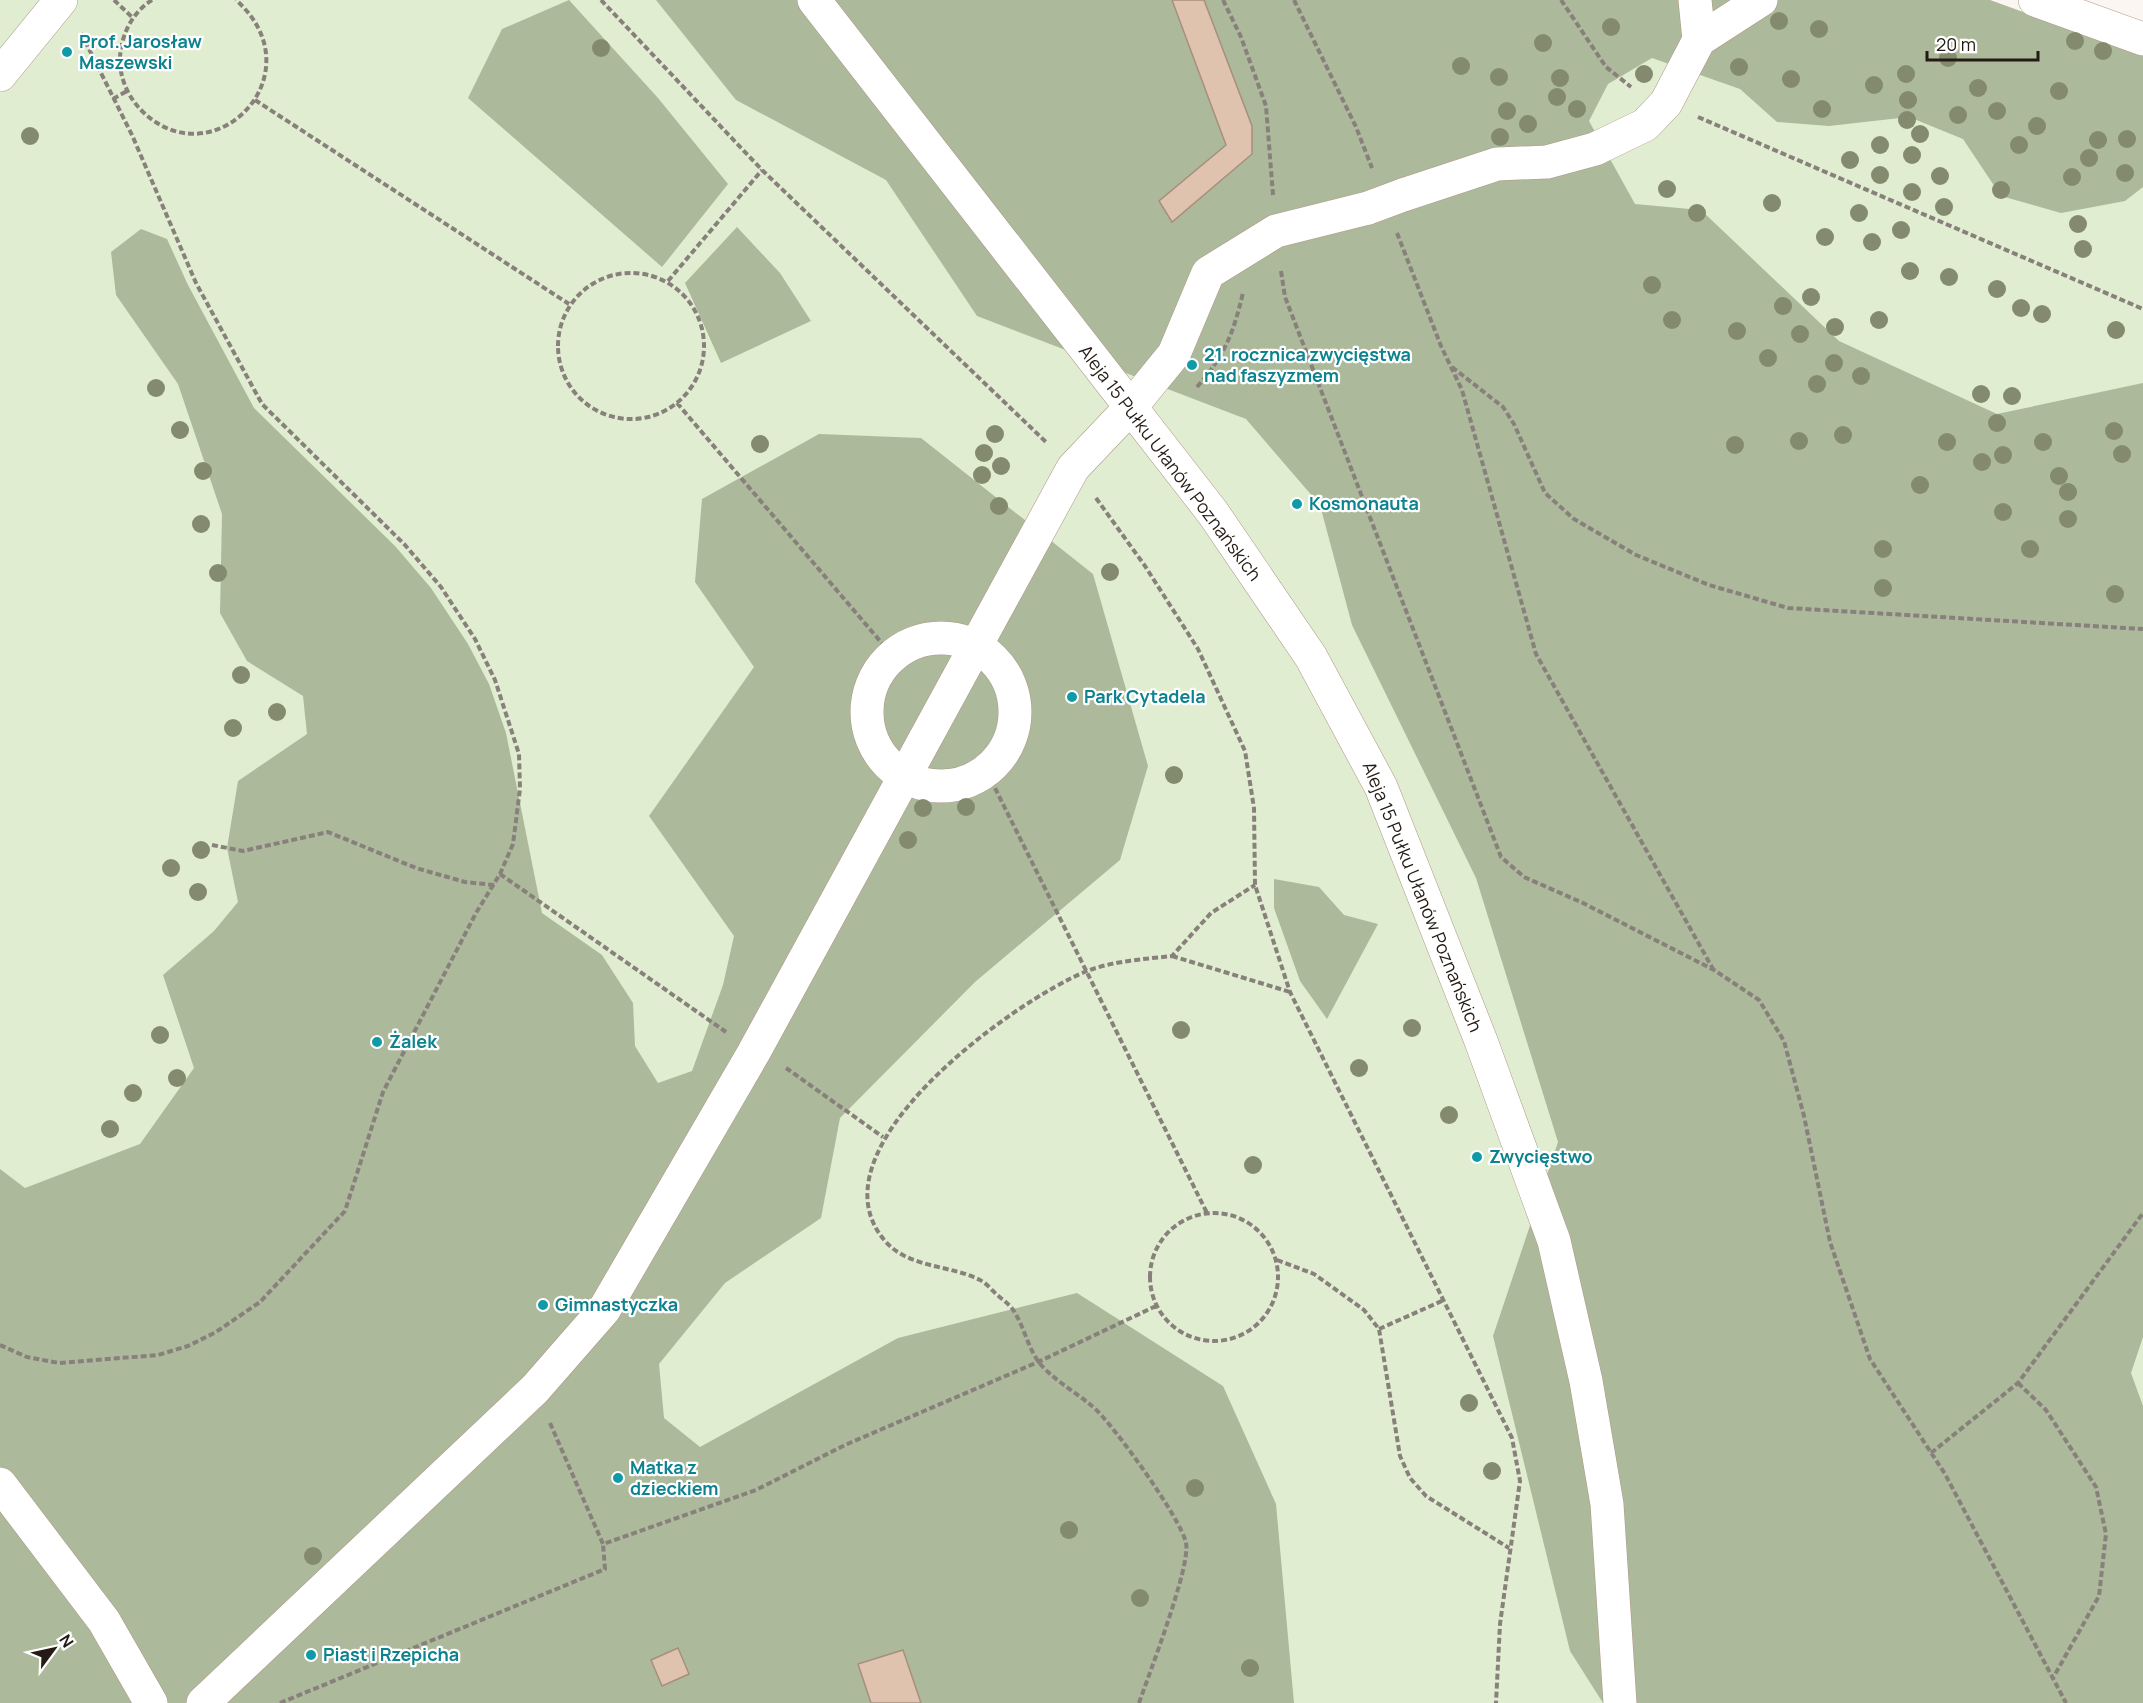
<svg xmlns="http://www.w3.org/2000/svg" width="2143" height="1703" viewBox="0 0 2143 1703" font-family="Manrope,sans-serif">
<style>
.green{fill:#e1edd1}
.forest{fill:#acb99b}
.building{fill:#e0c3ae;stroke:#a78f7e;stroke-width:1.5}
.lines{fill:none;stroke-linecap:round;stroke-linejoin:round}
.street-casing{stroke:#af9786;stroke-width:34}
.path{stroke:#88807b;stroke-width:4;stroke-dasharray:6 3;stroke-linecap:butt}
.street{stroke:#fff;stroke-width:33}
.street-bridge-casing{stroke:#af9786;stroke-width:34;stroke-linecap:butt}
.street-bridge{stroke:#fff;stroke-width:33}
.tree{fill:#848a6e}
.culture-dot{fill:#0f9aa8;stroke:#fff;stroke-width:2}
.labels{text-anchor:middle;stroke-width:4.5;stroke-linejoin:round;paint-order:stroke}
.culture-label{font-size:18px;font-weight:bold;fill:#0d838f;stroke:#fff;text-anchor:start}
.street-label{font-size:18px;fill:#251b15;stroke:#fff}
</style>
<rect width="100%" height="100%" fill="#fcf6f3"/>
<path class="green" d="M0,0H1990L2143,56V1703H0Z"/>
<path class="forest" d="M569,0L658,98L728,184L662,267L468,98L502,29Z
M656,0H1990L2143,56V187L2125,201L2061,213L2001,196L1963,139L1909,117L1829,126L1777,122L1740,89L1652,58L1608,84L1589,121L1635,204L1701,210L1839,341L1997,414L2143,383V1337L2131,1373L2143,1406V1703H1603L1570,1651L1493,1336L1558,1142L1476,878L1352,625L1320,505L1246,419L977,316L886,180L736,100Z
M737,227L780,273L811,321L721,363L685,283Z
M141,229L167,239L188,285L254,408L395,546L431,588L468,644L489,684L506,733L542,913L602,955L633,1003L635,1046L658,1083L692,1071L723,985L734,936L649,816L754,667L695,582L702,499L819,434L921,438L1093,574L1148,766L1120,860L975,982L840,1118L821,1218L725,1283L659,1364L664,1418L700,1447L898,1338L1077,1293L1223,1386L1276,1504L1294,1703H0V1169L25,1188L140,1144L194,1068L163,975L214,931L238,902L227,848L238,781L307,734L303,696L247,661L220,613L222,514L178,384L116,295L111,252Z
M1274,879L1319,887L1344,915L1378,924L1327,1019L1300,981L1274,908Z"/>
<path class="building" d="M1172,0H1204L1252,126V154L1172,222L1159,201L1226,145Z
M678,1648L689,1674L662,1686L651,1660Z
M903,1650L921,1703H871L858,1664Z"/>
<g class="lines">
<defs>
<path id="street" d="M814,0L1213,513L1311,657L1381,787L1481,1041L1554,1241L1586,1381L1607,1504L1620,1703
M1695,0L1699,40
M2035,0L2143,39
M0,75L61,0
M1403,195L1497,164L1547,162L1595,149L1645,125L1666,103L1699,40L1761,0
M867 712a74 74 0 1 1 148 0a74 74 0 1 1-148 0Z
M0,1484L104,1621L151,1703
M203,1703L535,1389L604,1310L754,1052L1073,468L1130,408L1174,354L1208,273L1276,231L1368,208"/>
</defs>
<use href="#street" class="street-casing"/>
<path class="path" d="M114,0L133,18
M152,0C131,13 119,39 120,63C121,81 129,98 142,111C213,181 319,74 236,0
M601,0L762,170L1047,443
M1223,0L1241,37L1266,106L1273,195
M1294,0L1356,127L1372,168
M1561,0L1606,67L1631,87
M113,99L127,91
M255,100L569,304
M1698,117L2143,309
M1397,233L1441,346L1462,390L1536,654L1713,969
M1281,271L1285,297L1501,857L1524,877L1583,903L1714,970L1759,1000L1784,1041L1804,1116L1830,1242L1870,1359L1945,1474L2066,1703
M558 346a73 73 0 1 1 146 0a73 73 0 1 1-146 0Z
M668,281L762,170
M1452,367L1503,407L1514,424L1545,493L1574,519L1636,555L1709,585L1788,608L2143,629
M1197,387C1225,355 1233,334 1243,293
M677,403L892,655
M1096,498L1145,566L1198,649L1245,751L1254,808L1255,885L1290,992L1512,1438L1520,1481L1500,1624L1496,1703
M987,772L1207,1213
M212,845L243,851L328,832L416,868L465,882L494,885
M500,874L726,1032
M1172,956L1290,992
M786,1068L883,1137
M1150 1277a64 64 0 1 1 128 0a64 64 0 1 1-128 0Z
M1277,1260L1314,1274L1364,1310L1379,1329L1400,1456L1410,1478L1426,1496L1509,1548
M1379,1329L1444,1300
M0,1345L27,1357L59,1363L158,1355L188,1346L216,1332L260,1302L345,1211L383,1092L476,913L500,874L513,844L520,789L519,754L495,680L475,639L441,587L405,545L262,404L196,283L132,135L80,31
M2018,1383L2046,1410L2096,1487L2106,1534L2099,1596L2053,1678
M550,1423L603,1544L756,1490L845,1445L1038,1362L1156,1306
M1931,1453L2018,1383L2143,1213
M280,1703L605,1569L603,1544
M1139,1703C1149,1674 1191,1566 1186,1543C1182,1520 1111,1421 1092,1406C1075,1392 1057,1382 1042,1366C1029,1352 1025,1329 1015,1313C1011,1305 1003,1300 996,1294C991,1289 986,1283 980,1280C951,1265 909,1268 886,1242C804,1151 1015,1000 1087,971C1113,961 1145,959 1172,956L1211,913L1255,885"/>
<use href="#street" class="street"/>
<defs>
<path id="street-bridge" d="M1368,208L1403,195"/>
</defs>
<use href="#street-bridge" class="street-bridge-casing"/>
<use href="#street-bridge" class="street-bridge"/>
</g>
<g class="tree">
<circle cx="1779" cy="21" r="9"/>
<circle cx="1611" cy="27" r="9"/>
<circle cx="1819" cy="29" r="9"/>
<circle cx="2075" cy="41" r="9"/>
<circle cx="1543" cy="43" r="9"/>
<circle cx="601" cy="48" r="9"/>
<circle cx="2103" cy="51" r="9"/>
<circle cx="1948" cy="58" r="9"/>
<circle cx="1461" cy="66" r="9"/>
<circle cx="1739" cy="67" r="9"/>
<circle cx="1644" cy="74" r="9"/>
<circle cx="1906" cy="74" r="9"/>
<circle cx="1499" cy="77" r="9"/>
<circle cx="1560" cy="78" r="9"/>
<circle cx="1791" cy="79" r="9"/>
<circle cx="1874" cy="85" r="9"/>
<circle cx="1978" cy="88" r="9"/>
<circle cx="2059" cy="91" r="9"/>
<circle cx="1557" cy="97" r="9"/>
<circle cx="1908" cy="100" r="9"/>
<circle cx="1577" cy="109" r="9"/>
<circle cx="1822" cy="109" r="9"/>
<circle cx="1507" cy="111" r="9"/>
<circle cx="1997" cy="111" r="9"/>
<circle cx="1958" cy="115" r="9"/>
<circle cx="1907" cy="120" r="9"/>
<circle cx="1528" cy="124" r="9"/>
<circle cx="2037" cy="126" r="9"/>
<circle cx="1920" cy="134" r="9"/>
<circle cx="30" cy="136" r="9"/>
<circle cx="1500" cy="137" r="9"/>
<circle cx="2127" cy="139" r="9"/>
<circle cx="2098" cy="140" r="9"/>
<circle cx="1880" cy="145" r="9"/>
<circle cx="2019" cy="145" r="9"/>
<circle cx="1912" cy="155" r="9"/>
<circle cx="2089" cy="158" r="9"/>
<circle cx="1850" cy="160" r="9"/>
<circle cx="2125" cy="173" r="9"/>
<circle cx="1880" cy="175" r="9"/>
<circle cx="1940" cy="176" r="9"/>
<circle cx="2072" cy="177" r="9"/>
<circle cx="1667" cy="189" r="9"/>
<circle cx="2001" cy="190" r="9"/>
<circle cx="1912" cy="192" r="9"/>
<circle cx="1772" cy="203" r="9"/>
<circle cx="1944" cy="207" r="9"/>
<circle cx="1697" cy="213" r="9"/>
<circle cx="1859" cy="213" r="9"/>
<circle cx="2078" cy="224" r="9"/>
<circle cx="1901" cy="230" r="9"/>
<circle cx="1825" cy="237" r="9"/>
<circle cx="1872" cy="242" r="9"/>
<circle cx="2083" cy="249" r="9"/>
<circle cx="1910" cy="271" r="9"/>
<circle cx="1949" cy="277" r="9"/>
<circle cx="1652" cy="285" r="9"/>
<circle cx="1997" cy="289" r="9"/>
<circle cx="1811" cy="297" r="9"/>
<circle cx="1783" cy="306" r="9"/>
<circle cx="2021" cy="308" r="9"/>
<circle cx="2042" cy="314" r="9"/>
<circle cx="1672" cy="320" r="9"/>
<circle cx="1879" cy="320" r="9"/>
<circle cx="1835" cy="327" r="9"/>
<circle cx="2116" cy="330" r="9"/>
<circle cx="1737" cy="331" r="9"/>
<circle cx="1800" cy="334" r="9"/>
<circle cx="1768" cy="358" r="9"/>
<circle cx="1834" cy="363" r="9"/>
<circle cx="1861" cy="376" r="9"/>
<circle cx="1817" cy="384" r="9"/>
<circle cx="156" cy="388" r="9"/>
<circle cx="1981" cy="394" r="9"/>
<circle cx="2012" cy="396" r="9"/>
<circle cx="1997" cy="423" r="9"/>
<circle cx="180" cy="430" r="9"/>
<circle cx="2114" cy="431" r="9"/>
<circle cx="995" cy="434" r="9"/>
<circle cx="1843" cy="435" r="9"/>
<circle cx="1799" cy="441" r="9"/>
<circle cx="1947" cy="442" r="9"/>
<circle cx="2043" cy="442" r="9"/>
<circle cx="760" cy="444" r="9"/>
<circle cx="1735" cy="445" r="9"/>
<circle cx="984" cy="453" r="9"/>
<circle cx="2122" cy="454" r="9"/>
<circle cx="2003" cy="455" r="9"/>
<circle cx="1982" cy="462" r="9"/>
<circle cx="1001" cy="466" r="9"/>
<circle cx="203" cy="471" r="9"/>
<circle cx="982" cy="475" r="9"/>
<circle cx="2059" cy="476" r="9"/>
<circle cx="1920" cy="485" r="9"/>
<circle cx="2068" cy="492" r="9"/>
<circle cx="999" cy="506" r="9"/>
<circle cx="2003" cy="512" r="9"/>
<circle cx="2068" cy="519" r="9"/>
<circle cx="201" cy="524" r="9"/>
<circle cx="1883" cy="549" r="9"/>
<circle cx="2030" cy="549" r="9"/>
<circle cx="1110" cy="572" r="9"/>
<circle cx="218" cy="573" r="9"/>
<circle cx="1883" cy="588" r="9"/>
<circle cx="2115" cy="594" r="9"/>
<circle cx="241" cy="675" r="9"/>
<circle cx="277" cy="712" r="9"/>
<circle cx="233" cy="728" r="9"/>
<circle cx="1174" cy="775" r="9"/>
<circle cx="966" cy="807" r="9"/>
<circle cx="923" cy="808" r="9"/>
<circle cx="908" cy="840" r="9"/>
<circle cx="201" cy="850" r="9"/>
<circle cx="171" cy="868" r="9"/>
<circle cx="198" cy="892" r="9"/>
<circle cx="1412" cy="1028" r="9"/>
<circle cx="1181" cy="1030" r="9"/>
<circle cx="160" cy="1035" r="9"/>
<circle cx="1359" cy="1068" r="9"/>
<circle cx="177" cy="1078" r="9"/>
<circle cx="133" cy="1093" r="9"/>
<circle cx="1449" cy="1115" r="9"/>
<circle cx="110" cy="1129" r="9"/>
<circle cx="1253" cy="1165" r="9"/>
<circle cx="1469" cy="1403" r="9"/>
<circle cx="1492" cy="1471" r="9"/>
<circle cx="1195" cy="1488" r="9"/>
<circle cx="1069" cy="1530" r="9"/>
<circle cx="313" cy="1556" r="9"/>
<circle cx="1140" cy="1598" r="9"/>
<circle cx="1250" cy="1668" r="9"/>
</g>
<g class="culture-dot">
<circle cx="67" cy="52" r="6"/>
<circle cx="1192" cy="365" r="6"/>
<circle cx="1297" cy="504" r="6"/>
<circle cx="1072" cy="697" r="6"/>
<circle cx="377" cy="1042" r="6"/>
<circle cx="1477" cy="1157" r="6"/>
<circle cx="543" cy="1305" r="6"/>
<circle cx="618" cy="1478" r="6"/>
<circle cx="311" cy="1655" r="6"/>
</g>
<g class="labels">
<g class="culture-label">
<text x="79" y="48">Prof. Jarosław<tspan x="79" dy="21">Maszewski</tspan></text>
<text x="1204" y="361">21. rocznica zwycięstwa<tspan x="1204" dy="21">nad faszyzmem</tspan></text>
<text x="1309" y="510">Kosmonauta</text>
<text x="1084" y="703">Park Cytadela</text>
<text x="389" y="1048">Żalek</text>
<text x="1489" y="1163">Zwycięstwo</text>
<text x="555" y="1311">Gimnastyczka</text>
<text x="630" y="1474">Matka z<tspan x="630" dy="21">dzieckiem</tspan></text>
<text x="323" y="1661">Piast i Rzepicha</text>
</g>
<g class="street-label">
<text transform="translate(1170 463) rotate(53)" y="6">Aleja 15 Pułku Ułanów Poznańskich</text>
<text transform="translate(1422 897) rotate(68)" y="6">Aleja 15 Pułku Ułanów Poznańskich</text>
</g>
</g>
<g transform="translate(54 1649) rotate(57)" stroke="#ffffff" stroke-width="4.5" paint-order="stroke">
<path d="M0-4.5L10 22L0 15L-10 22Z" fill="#251b15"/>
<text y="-9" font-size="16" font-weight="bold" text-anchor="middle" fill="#251b15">N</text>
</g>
<path d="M1927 51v9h111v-9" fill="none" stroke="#251b15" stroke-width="3"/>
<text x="1936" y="51" font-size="18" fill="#251b15" stroke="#ffffff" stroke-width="4.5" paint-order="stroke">20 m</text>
</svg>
